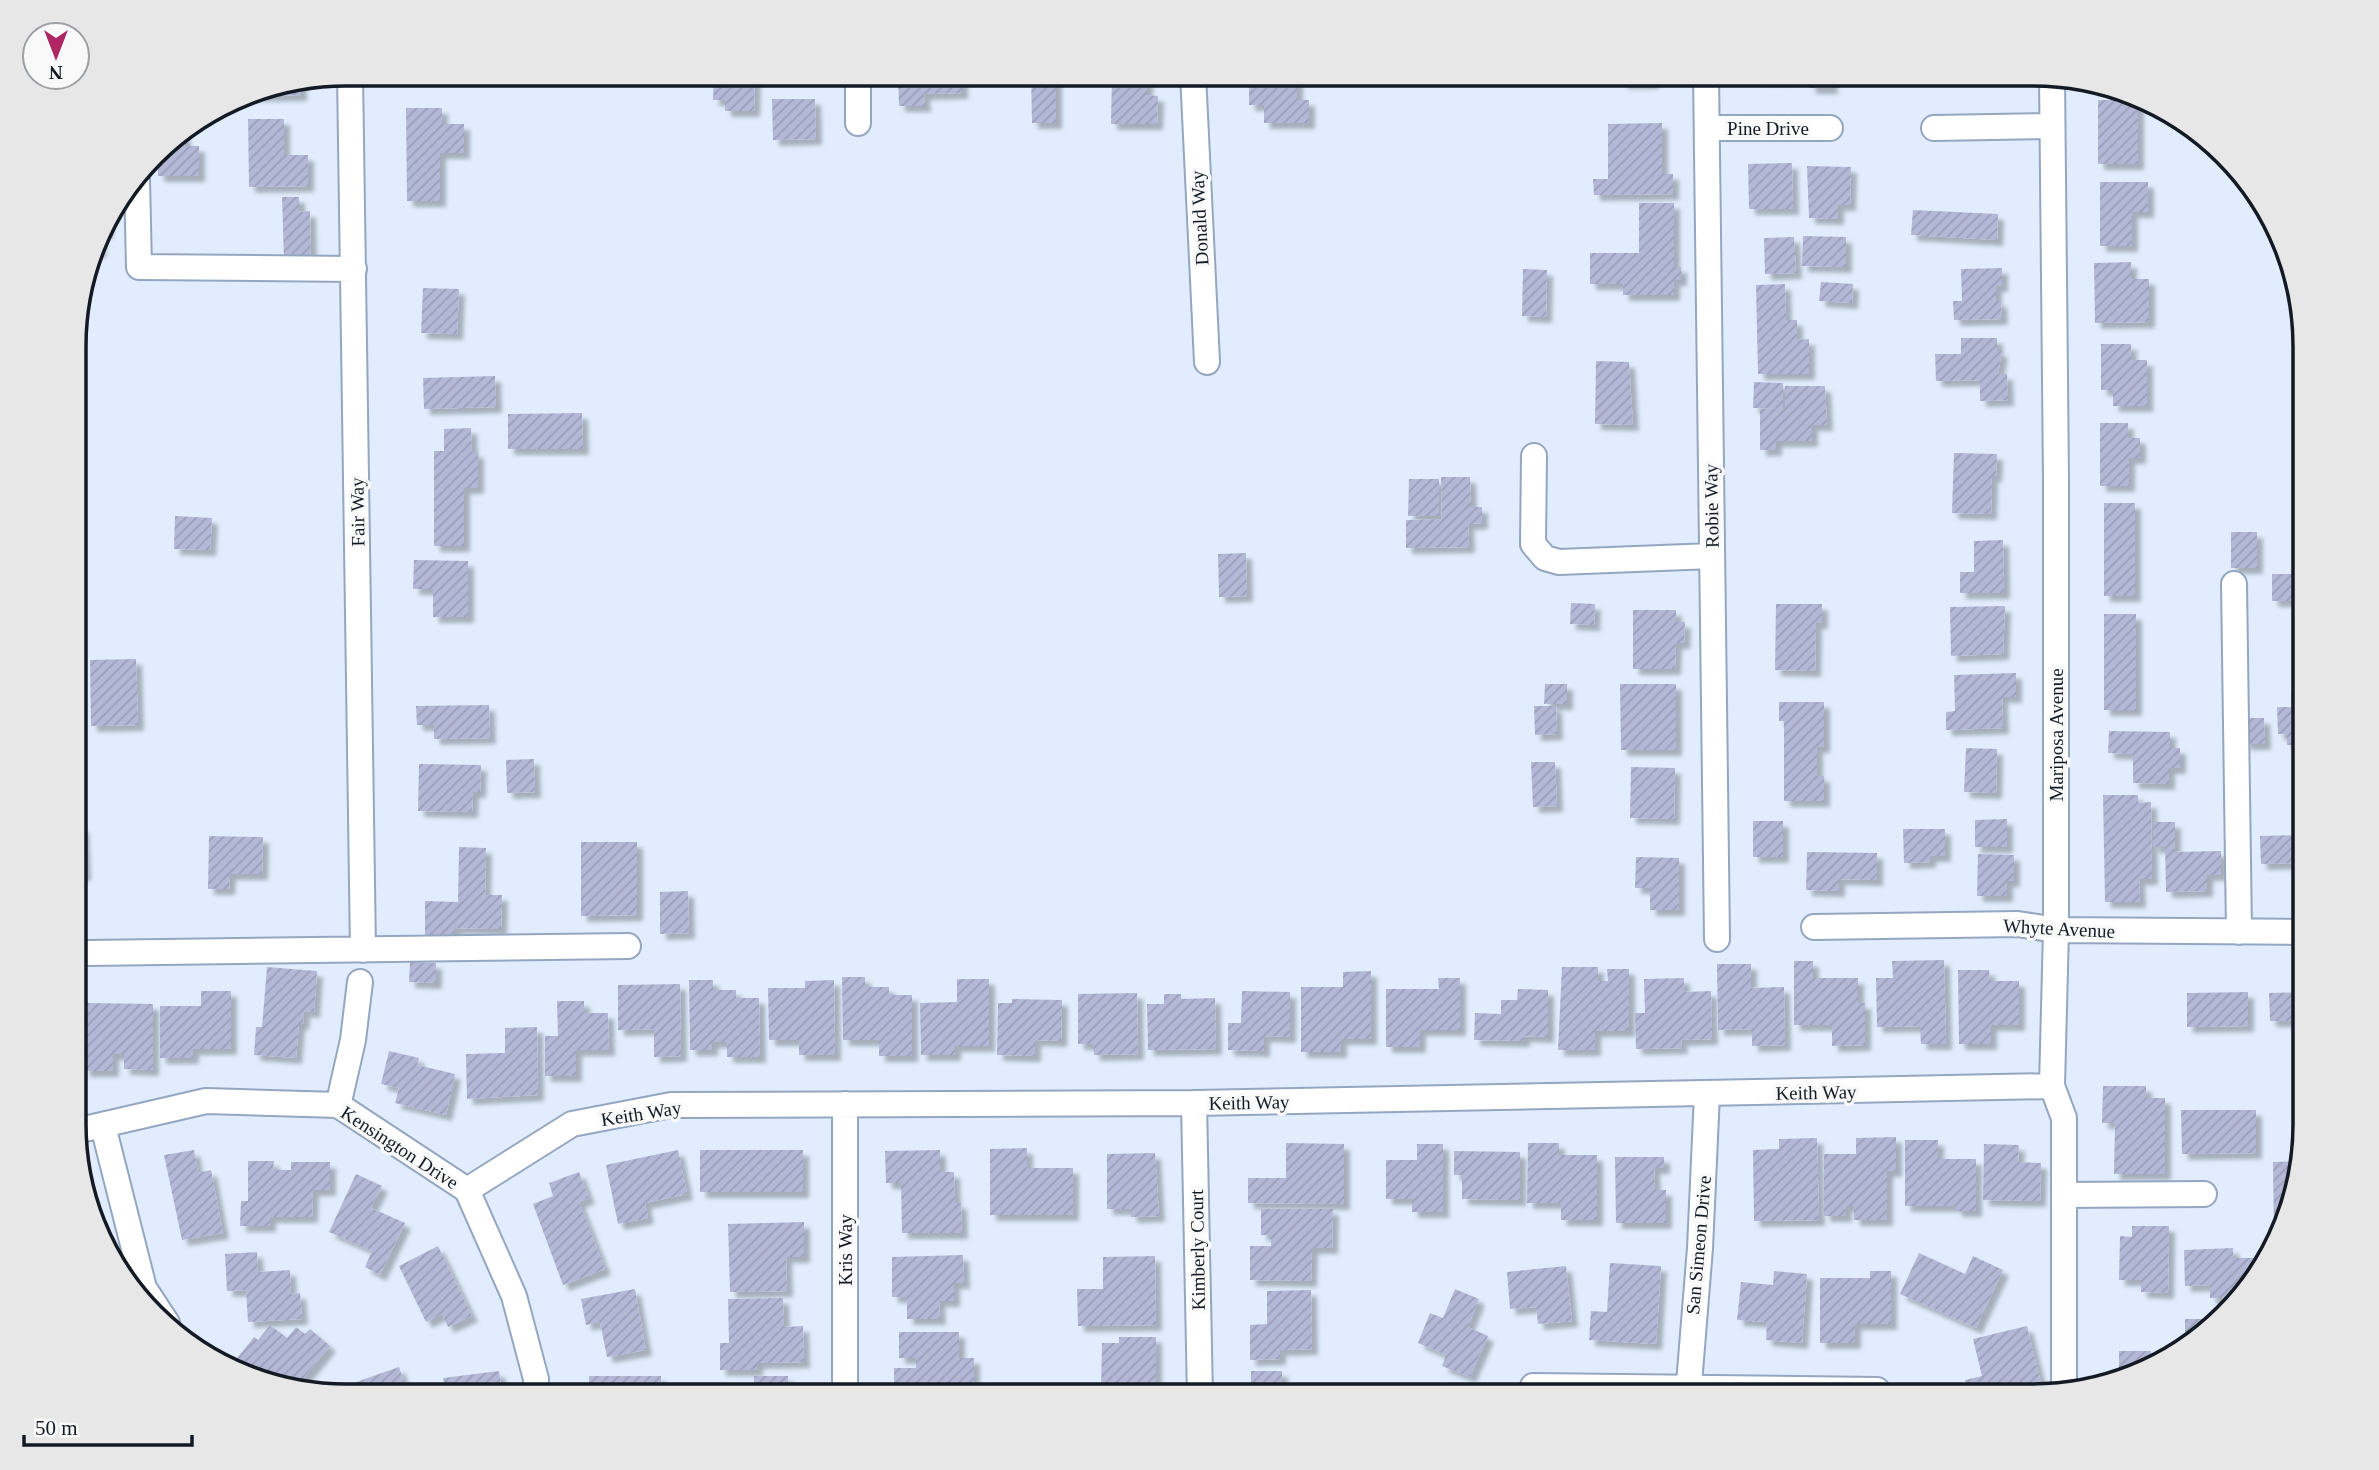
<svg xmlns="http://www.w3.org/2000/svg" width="2379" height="1470" viewBox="0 0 2379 1470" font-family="Georgia,serif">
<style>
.building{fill:url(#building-hatch);filter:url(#shadow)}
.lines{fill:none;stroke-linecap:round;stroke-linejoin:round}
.minor-casing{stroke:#94a6c0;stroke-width:28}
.minor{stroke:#fff;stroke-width:24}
.labels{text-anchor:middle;stroke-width:7;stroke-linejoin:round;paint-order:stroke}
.street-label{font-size:19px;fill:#131a23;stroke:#f9f9f9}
.rim{fill:none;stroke:#131a23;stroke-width:3.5}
</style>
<defs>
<pattern id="building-hatch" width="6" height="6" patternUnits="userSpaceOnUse" patternTransform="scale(1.75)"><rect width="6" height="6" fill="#b4b8d7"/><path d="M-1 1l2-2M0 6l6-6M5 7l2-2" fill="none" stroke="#9a9eb8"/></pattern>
<filter id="shadow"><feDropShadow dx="6" dy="6" stdDeviation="2" flood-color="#0004"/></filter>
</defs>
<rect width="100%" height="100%" fill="#e1edfe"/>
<path class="building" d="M714,74H755L754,111H725V100H713Z
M934,74H962V93L924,94L925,106H899L898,79L934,78Z
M1031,74H1056V123H1032Z
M1112,74H1147V95L1158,96L1157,124H1111Z
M1249,74H1297V100H1309V123H1264V105H1249Z
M1622,74H1653L1652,83H1622Z
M1759,74H1804V78L1759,79Z
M1809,74H1831L1832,88H1810Z
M301,82V95L239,96L242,94Z
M772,99H815L816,139L773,140Z
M2098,100H2138V164H2098Z
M406,108H442V124H464V153H440V201H407Z
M248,119H284V155H308V186L249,187Z
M1662,123V174H1673V194L1594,195L1593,179H1608V124Z
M176,135H185V146H199V176H158V151Z
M1792,163L1793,209H1749L1748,164Z
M1807,166L1851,167L1850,205H1838V219L1809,218Z
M2100,182H2148V212H2132V246H2100Z
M282,197H299V212L310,211L311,259H284Z
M1639,203H1674V267H1681V280H1674V295H1623V284H1590V253H1639Z
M1913,210L1998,214L1997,240L1911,235Z
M107,218V233H100V252H94L102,225Z
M1803,236L1846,237V267L1802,266Z
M1794,237L1796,273L1765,274L1764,238Z
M2131,262V279H2149V322L2095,323L2094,263Z
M2002,268V286H1996V301H2001L2002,319L1954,320L1953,301H1962L1961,269Z
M1523,269L1547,270L1546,317L1522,316Z
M1821,282L1853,284L1852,303L1819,301Z
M1785,284L1786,320H1797V340L1809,339V374H1758L1756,285Z
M423,288L459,289L457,334L421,333Z
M1961,338H1997V351H2002L1998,374H2007L2008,400L1980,401V380L1936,381L1935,354H1961Z
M2101,344H2131V360H2147V406H2113V390H2101Z
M1596,361L1629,362L1633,425L1595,424Z
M495,376L496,407L424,409L423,378Z
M1754,382L1783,383V409H1785V386H1825L1827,425H1812V441H1776V450H1760V409L1778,408H1753Z
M582,413L583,449H508V414Z
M2100,423H2128V438H2140V458H2129V486H2100Z
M471,428L472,452H478V488H464V546H434V451H444V429Z
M1954,453L1997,454L1996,476H1992L1991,514L1952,513Z
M1441,477H1470L1471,507H1482V523L1468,524L1469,547L1406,548V520L1442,519Z
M1409,479H1439V516H1408Z
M2104,503H2135V596H2104Z
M175,516L212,518L210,550L174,549Z
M2231,532H2257V568H2231Z
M2003,540L2004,593H1960V572H1974V541Z
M1246,553L1247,596L1219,597L1218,554Z
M414,560L468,561V617H433V589H413Z
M2272,574H2305V601H2272Z
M1571,603L1595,604L1594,625L1570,624Z
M1776,604H1822V623H1816L1815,671L1775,670Z
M2005,606L2003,654L1951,656L1950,607Z
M1633,610H1676V622H1685L1684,643H1676L1675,669H1633Z
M2104,614H2136V710H2104Z
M136,659L138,725L91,726L90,660Z
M2016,673V697H2002L2003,728L1946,730V712L1955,711L1954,675Z
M1545,684H1567V704H1544Z
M1620,684H1676V750H1621Z
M2305,692V745H2287L2286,734H2278L2277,707H2291V693Z
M1779,702H1824V747H1817V776H1824V801H1784V721H1779Z
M489,705L490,738L434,739V725H417L416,706Z
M1534,706H1556L1557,734L1535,735Z
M2243,718H2264L2265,744H2244Z
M2109,731L2170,732V748H2180V768H2169V784L2133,783V754L2108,753Z
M1966,748L1997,749L1996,793L1964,792Z
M534,759L535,792L507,793L506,760Z
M1531,762H1555L1557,806L1533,807Z
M419,764L481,765L480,792H473L472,812L418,811Z
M1631,767L1675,768L1674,819L1630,818Z
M2103,795H2138V803L2151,802L2152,879H2139L2140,902H2105Z
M2007,819V847H1975V820Z
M1753,821H1783V857H1753Z
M2153,822H2175V852L2221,851V875H2207V891L2166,892L2165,847H2153Z
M83,826L85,875H76V827Z
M1903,829H1945V856H1930V862L1904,863Z
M2303,835V863L2261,864L2260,836Z
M209,836L263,837L262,874H230L229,889H208Z
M581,842H637V915L581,916Z
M459,847L486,848L485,895H502L501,929L455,928V941H425V901L458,902Z
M1807,852L1877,853V880L1839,879V891L1806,890Z
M1978,854L2014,855V881H2007V896H1977Z
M1636,857L1679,858V910H1650V888H1635Z
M688,891L689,933L660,934V892Z
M1944,960L1946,1044H1921L1920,1026L1877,1027L1876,978H1893L1892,961Z
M1794,961H1813V978H1858V1003H1865V1045L1832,1046V1025H1794Z
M410,962L436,963V983L409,982Z
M1717,964H1751V988L1784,987L1785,1045L1752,1046V1029L1718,1030Z
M267,967L317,971L314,1012L304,1011L303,1024H299L296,1058L254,1055L256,1027H262Z
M1562,967H1598V981H1608L1607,969H1629V1031H1595V1050H1558Z
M1958,970H1989L1990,981H2019V1025H1991V1044H1959Z
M1371,971V1039H1341V1052H1301V987H1343V972Z
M842,977H865V987H889V995H912V1056H879V1040H843Z
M1438,978H1460V1030H1420V1047H1386V989H1439Z
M1684,978V992L1711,991L1712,1039L1681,1040L1682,1048L1636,1049L1635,1013H1645L1644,979Z
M957,979H989V1046H955V1055H921L920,1003L957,1002Z
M689,980H713V990H736V998H759L760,1057H727V1042H712V1050H690Z
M834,980L835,1055H799V1040H769L768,988H805V981Z
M680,984L681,1056L654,1057V1029L618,1030V985Z
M1518,989L1548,990V1037L1524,1036V1041L1474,1040L1475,1013L1501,1014V1000H1517Z
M201,991H231V1049H193V1058H160V1006H201Z
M1242,991L1290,992V1037L1264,1036V1051L1228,1050V1023H1241Z
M2248,992V1026L2187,1027V993Z
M2305,992V1021H2270L2269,993Z
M1137,993L1138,1054L1094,1055L1093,1044H1078V994Z
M1164,994H1181V999L1215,998L1216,1049L1148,1050L1147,1004H1164Z
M1012,999L1062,1000L1061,1041L1035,1040V1056L997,1055L998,1003H1012Z
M557,1001H584V1013H608L609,1050H576V1076H545V1036H558Z
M85,1003L153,1004V1070L124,1069V1054H113V1071H84Z
M537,1027L538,1095L467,1099L466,1054L505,1053V1028Z
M389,1051L419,1058L417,1065L455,1074L446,1115L395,1103L399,1088L381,1084Z
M2103,1086H2146V1098H2165V1174H2114L2115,1123H2102Z
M2181,1110H2256V1153L2182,1154Z
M1896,1137V1171H1887V1220H1854V1206H1846V1216H1824V1154H1856V1138Z
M1817,1138L1819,1220L1754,1221L1753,1150L1779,1149V1139Z
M1905,1140H1938V1159H1976V1211H1956V1206H1905Z
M1286,1143L1344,1144V1204L1248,1203V1178H1286Z
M1528,1143H1559V1155H1597V1220H1561V1203H1527Z
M1417,1144H1443V1212H1412V1199H1386V1160H1417Z
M1984,1144L2019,1145L2018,1162L2041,1163L2040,1201L1983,1200Z
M1027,1148V1168H1073V1215H990V1149Z
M194,1150L198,1173L211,1170L223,1233L182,1240L164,1155Z
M678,1150L687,1194L645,1203L648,1218L618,1224L606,1165Z
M700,1150H803V1192H700Z
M940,1150V1172H954L955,1203H961L962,1233H902L901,1183H886L885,1151Z
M1454,1151L1520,1152V1200L1462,1199V1175H1454Z
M1155,1153L1159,1216L1131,1217V1209H1107V1154Z
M1615,1157H1664V1168H1654L1655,1190H1666V1223H1616Z
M248,1161H274L273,1170H291V1162H330V1190H313L312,1217H270V1226H240L241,1201H248Z
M2301,1161L2291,1212L2278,1239H2274L2273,1162Z
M579,1172L589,1198L579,1202L605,1269L563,1285L533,1204L553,1196L549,1183Z
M356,1174L382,1186L371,1208L405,1223L380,1275L365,1267L372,1251L329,1232Z
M1261,1209H1333L1332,1248H1312L1311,1281L1250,1280V1246H1271V1235H1261Z
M804,1222V1257H786L787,1291L730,1292L728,1224Z
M2132,1226H2169L2168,1293L2141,1292V1280H2119L2120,1236L2132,1237Z
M438,1246L472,1316L448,1327L442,1314L426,1322L399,1266Z
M2233,1248V1258H2254V1280L2250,1284L2242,1285V1292L2236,1298H2210V1285L2185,1286L2184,1250Z
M257,1252L258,1272L290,1270L291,1294L300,1293L302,1319L248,1322L246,1290L227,1291L225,1254Z
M1919,1253L1965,1274L1973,1256L2003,1270L1976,1328L1900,1294Z
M963,1255L964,1283H954V1301H939L940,1319H907V1297H892V1257Z
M1155,1256L1156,1325L1078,1326L1077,1289H1103V1257Z
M1610,1263L1661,1266L1656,1344L1589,1340L1591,1311L1607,1312Z
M1566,1266L1572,1321L1538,1324L1536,1307L1510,1309L1507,1272Z
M1774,1271L1807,1274L1802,1343L1766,1340L1767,1322L1737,1320L1741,1282L1773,1285Z
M1870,1271H1891V1324H1855V1343H1820V1278H1870Z
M635,1289L646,1350L607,1357L600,1322L586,1325L581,1299Z
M1455,1289L1479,1299L1468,1327L1488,1336L1470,1377L1442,1366L1446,1355L1418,1343L1430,1313L1443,1318Z
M1311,1290L1312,1349L1280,1350V1359L1250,1360V1325L1267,1324V1291Z
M783,1298L784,1327L803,1326L804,1362L757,1363V1370H720V1343H729L728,1299Z
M2185,1319H2211V1321L2185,1345Z
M270,1325L287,1338L296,1327L305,1334L310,1329L330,1346L294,1390L275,1387L230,1367L254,1337L258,1340Z
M2027,1326L2044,1396H1969L1965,1380L1982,1376L1973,1339Z
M899,1332H959V1358H974V1383H967V1396H894V1368H916V1358H899Z
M1119,1337H1156V1396H1109V1387H1101L1102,1343H1119Z
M2119,1351H2151V1366L2119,1375Z
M399,1367L409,1396H338L336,1389Z
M499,1371L503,1396H446L443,1378Z
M1251,1371H1282V1386H1317V1396H1251Z
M589,1376H661V1396H589Z
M754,1376H788V1396H754Z
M1467,1391L1468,1396H1438V1394Z"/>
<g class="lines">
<defs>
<path id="minor" d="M350,74L363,950
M858,74V123
M1193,74L1207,362
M1706,74L1717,939
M2052,76L2056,480V930L2052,1086L2064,1118V1392
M1707,128H1830
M1934,128L2052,126
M137,179L139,267L354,269
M1534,456L1533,544L1545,558L1559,562L1712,556
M2234,584L2239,932
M1814,927L2018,924L2056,930L2305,932
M87,953L628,946
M1194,1103L1200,1396
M845,1104V1396
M338,1106L353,1040L360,982
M103,1126L144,1288L167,1323
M76,1131L206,1101L338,1105L467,1190L514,1296L536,1379L535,1396
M467,1190L572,1124L671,1105L1194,1103L2052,1086
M2064,1195L2204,1194
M1533,1386L1877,1390
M1688,1396L1700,1248L1707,1094"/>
</defs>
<use href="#minor" class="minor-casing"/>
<use href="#minor" class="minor"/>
</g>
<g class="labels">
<g class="street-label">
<text x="1768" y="135">Pine Drive</text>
<text transform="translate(1199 218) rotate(-93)" y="7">Donald Way</text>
<text transform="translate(1711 506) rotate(-91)" y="7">Robie Way</text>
<text transform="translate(357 512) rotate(-91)" y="7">Fair Way</text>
<text transform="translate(2056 735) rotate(-90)" y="7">Mariposa Avenue</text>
<text transform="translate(2059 928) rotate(3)" y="7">Whyte Avenue</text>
<text transform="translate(1816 1092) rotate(-1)" y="7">Keith Way</text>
<text transform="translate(1249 1102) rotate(-1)" y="7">Keith Way</text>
<text transform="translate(641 1113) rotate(-9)" y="7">Keith Way</text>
<text transform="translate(400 1147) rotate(33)" y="7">Kensington Drive</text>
<text transform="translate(1698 1245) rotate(-85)" y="7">San Simeon Drive</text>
<text transform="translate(845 1250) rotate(-90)" y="7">Kris Way</text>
<text transform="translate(1197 1250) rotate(-91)" y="7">Kimberly Court</text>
</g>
</g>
<path d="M0 0H2379V1470H0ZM346 86H2033A260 260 0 0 1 2293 346V1124A260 260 0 0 1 2033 1384H346A260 260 0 0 1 86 1124V346A260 260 0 0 1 346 86Z" fill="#e7e7e8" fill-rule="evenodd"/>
<path class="rim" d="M346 86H2033A260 260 0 0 1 2293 346V1124A260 260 0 0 1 2033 1384H346A260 260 0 0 1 86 1124V346A260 260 0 0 1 346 86Z"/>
<g transform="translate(56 56) rotate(180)"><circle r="33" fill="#f9f9f9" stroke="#9da0a3" stroke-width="2"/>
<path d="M0-5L12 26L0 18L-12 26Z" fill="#b02563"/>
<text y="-10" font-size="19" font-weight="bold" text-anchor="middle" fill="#131a23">N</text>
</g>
<path d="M24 1435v10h168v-10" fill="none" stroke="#131a23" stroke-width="3.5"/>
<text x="35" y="1435" font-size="21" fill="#131a23" stroke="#f9f9f9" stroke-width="5" paint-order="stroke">50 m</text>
</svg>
